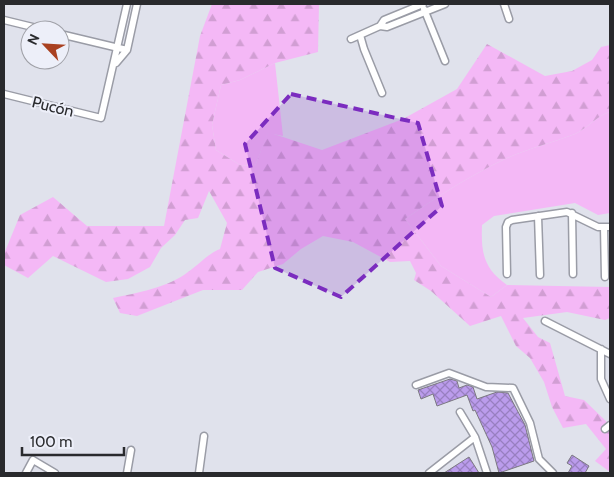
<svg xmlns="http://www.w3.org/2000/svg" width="614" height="477" viewBox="0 0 614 477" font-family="Cabin,sans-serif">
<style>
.green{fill:#f4b8f6}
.forest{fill:url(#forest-firs)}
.building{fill:url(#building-cross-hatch);stroke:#7c7981}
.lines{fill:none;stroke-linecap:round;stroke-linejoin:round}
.minor-casing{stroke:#9a9ca6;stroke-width:9}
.minor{stroke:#fff;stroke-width:6}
.marked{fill:#7b2cbf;fill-opacity:0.2;stroke:#7b2cbf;stroke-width:4;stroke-dasharray:10 6;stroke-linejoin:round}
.labels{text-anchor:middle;stroke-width:4;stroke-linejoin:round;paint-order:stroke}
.street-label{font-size:16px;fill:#292a2d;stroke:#edeff9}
</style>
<defs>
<pattern id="forest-firs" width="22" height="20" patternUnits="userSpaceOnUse" patternTransform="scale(1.25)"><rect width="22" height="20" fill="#f4b8f6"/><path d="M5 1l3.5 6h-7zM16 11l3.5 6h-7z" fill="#d19ed3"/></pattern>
<pattern id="building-cross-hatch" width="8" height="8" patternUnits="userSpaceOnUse" patternTransform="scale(1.25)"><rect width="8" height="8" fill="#bb9cec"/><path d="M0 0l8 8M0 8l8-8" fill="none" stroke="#987fc0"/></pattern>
</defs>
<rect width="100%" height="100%" fill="#e0e2ec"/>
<path class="green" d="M275,63L283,136L268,133L255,166L240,165L216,150L212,125L221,85L240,80Z
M610,112V213L598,215L575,203L494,216L482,225C481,252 483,268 507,285L491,297L441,266L405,219C437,197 469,176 503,160C526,149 551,143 575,134C588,128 596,116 610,112Z"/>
<path class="forest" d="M212,4H319L318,52L275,63L240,80L221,85L212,125L216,150L240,165L255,166L268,132L322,150L403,119L457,89L487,44L545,76L572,71L592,60L601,47L610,45V112C596,116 588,128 575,134C551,143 526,149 503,160C469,176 437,197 405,219L441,266L491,297L507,285L610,287V318L605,320L567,312L523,318L538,337L550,343L565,396L584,400L610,425V472L595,461L606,449L586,424L563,428L552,407L544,382L530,358L516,346L501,316L470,326L431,291L414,280L416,273L410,261L390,262L353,242L323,236L301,249L283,264L258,272L242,290H203L137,316L120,313L113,298C137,293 169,287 188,272C201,263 206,255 220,249L227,223L209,191L198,218L185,220L175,235L161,248L150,267L128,279L106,282L53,256L28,278L4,265V254L20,215L53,197L87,226H164L200,36Z"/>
<path class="building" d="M450,379L457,381L459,388L467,385L473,387L477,399L497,392L508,393L525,425L534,461L499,473L492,447L475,410L473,411L467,395L437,406L433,394L421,399L418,390Z
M572,455L589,466L585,473H568L572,466L567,463Z
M469,457L479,473H444Z"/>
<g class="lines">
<defs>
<path id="minor" d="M504,4L509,19
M424,9L445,61
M4,20L45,30
M380,26L387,27L445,4
M60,34L127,50
M360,35L364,49L382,93
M351,39L380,26L384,20L423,4
M116,63L127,50L137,4
M4,94L101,118L127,4
M572,213L573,274
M538,216L540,275
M604,227L605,277
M507,274L506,227L508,222L512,220L567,212L598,227H610
M545,321L610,354
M601,349V379L610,399
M416,385L449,373L486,387L513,388L530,423L539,459L553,473
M460,412L475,437L487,473
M605,429L610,425
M26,473L33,460L55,473
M127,473L131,450
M199,473L204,436
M429,473L475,437"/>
</defs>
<use href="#minor" class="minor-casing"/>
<use href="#minor" class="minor"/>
</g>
<path class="marked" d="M291,94L418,123L442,206L341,297L275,268L245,144Z"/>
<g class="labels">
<g class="street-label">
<text transform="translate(53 106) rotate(14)" y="6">Pucón</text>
</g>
</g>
<rect width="614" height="477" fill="none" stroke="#292a2d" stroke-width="10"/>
<g transform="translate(45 45) rotate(295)"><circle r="24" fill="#edeff9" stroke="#9fa0a7"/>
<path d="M0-4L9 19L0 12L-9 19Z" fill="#a94121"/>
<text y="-8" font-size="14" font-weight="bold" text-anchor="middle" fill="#292a2d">N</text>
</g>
<path d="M22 447v8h102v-8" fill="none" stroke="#292a2d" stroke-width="2.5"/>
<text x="30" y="447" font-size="15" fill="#292a2d" stroke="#edeff9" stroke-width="4" paint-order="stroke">100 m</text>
</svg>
